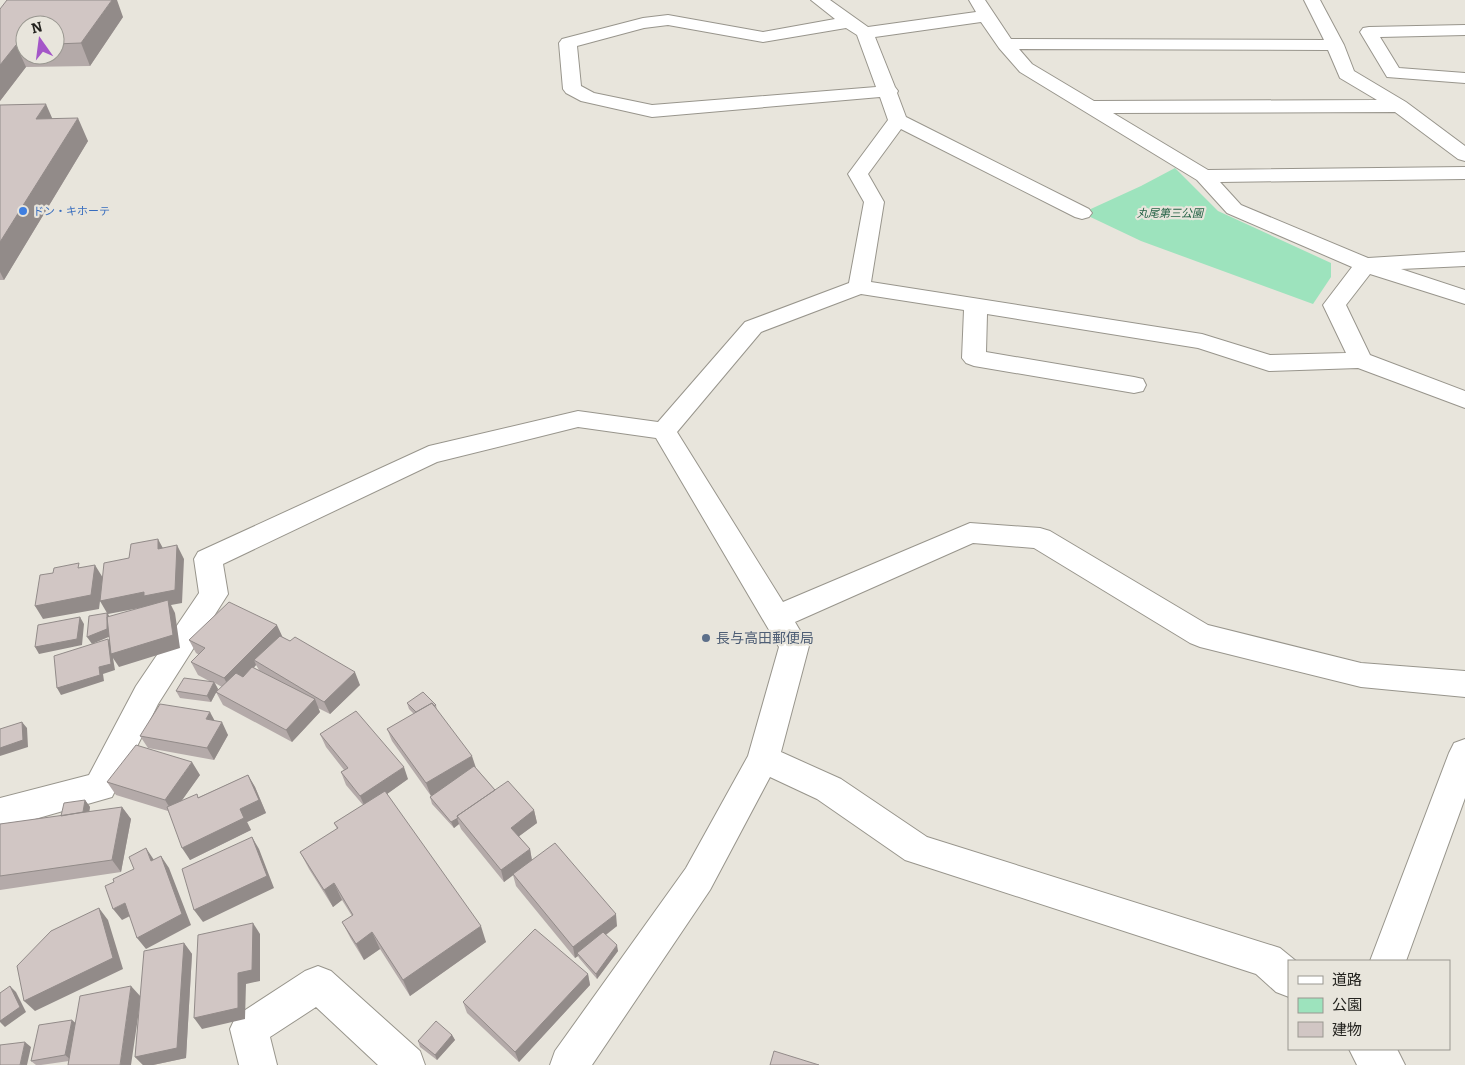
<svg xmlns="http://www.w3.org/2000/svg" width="1465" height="1065" viewBox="0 0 1465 1065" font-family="Bitter,'Noto Sans JP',serif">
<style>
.green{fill:#9de3bd}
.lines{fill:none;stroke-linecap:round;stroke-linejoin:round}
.minor-casing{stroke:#98958c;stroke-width:2}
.minor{fill:#fff;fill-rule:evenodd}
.wall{fill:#b4aaa9;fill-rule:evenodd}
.shaded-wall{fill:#928b89}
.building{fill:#d1c6c4;stroke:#928b89}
.shop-dot{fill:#3f7fe0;stroke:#e8e5dc;stroke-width:2}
.service-dot{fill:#5c6f8a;stroke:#e8e5dc;stroke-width:2}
.labels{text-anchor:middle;stroke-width:4.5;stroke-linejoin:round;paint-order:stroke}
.far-shop-label{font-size:11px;fill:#366cbe;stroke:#e8e5dc;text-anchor:start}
.far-park-label{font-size:11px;font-style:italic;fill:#246245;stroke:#e8e5dc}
.service-label{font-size:14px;fill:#4e5e75;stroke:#e8e5dc;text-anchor:start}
</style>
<rect width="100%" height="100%" fill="#e8e5dc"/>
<path class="green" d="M1175,168L1218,211L1331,263V277L1313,304L1141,241L1082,213L1141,186Z"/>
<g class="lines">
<defs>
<path id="minor" d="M811,0H830L868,27L976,12L969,0H985L1011,39L1324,40L1304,0H1320L1344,45L1354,71L1406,102L1465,146V161L1458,159L1395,112L1113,113L1208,170L1465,167V179L1220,182L1241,205L1368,258L1465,252V266L1401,269L1465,290V304L1370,274L1346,305L1370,355L1465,391V408L1358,368L1269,371L1198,348L987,314L986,352L1134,377L1143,379L1146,385L1143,391L1134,393L974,366L966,363L962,358L964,310L861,294L761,332L677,432L783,602L970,523L1040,528L1050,531L1208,625L1361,663L1465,671V697L1361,687L1200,647L1190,643L1034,548L973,543L795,622L809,646L781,752L841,779L927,837L1280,948L1296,961H1289V997L1276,992L1256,974L905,860L817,799L770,777L710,890L592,1065H550L555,1051L686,868L748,756L779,647L656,438L578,427L437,462L223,564L228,594L158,704L112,797L0,829V798L89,775L136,686L199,593L194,559L198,552L429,446L578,411L658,422L745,322L849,283L864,202L848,174L888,120L880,97L652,117L581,101L566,93L563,89L559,43L562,39L643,18L668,15L763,32L835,19ZM981,22L999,48L1020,72L1197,180L1227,213L1352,267L1323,305L1346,353L1270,355L1202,334L871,282L884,202L868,174L901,129L1075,217L1082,219L1089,217L1092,213L1089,209L906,117L897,93L898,91L895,87L875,37ZM668,25L763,42L846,28L857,35L876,87L652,105L594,93L581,86L577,46L644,28ZM1019,49L1328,50L1340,78L1377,100L1094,101L1032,64Z
M1465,25V35L1380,37L1399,68L1465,73V83L1387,77L1360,32L1363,28L1369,27Z
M1465,739V798L1406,961H1370L1449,753L1454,743Z
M318,966L331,971L420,1051L425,1065H378L316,1007L270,1037L277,1065H239L230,1029L236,1016L305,971Z
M1349,1049H1397L1405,1065H1357Z"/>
</defs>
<use href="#minor" class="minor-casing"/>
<use href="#minor" class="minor"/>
</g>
<path class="wall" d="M0,9L123,17L90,66L26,67L0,101ZM25,25H55V55H25Z
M0,105L53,119L88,141L4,280H0Z
M283,637L360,685L330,714L318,708L320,712L292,742L223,705L216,692L222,687L215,683L218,689L211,702L180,698L176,691L211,682L198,675L191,662L199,655L196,653L189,640ZM256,665L259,670L254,668Z
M407,703L436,705L437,710L476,768L495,790L534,810L537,823L519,836L530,849L532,860L617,926L606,935L618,951L597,979L579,958L578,956L575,958L516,886L513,875L504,882L461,829L459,824L454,828L432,804L430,797L441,789L431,796L392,741L387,729L414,714L409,709Z
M215,721L228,735L214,760L148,748L140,736Z
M320,734L408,779L387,794L486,942L410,996L380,949L364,960L351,939L342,922L352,916L342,900L333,907L309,869L300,852L337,829L334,823L363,805L346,785L341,772L344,770L326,747Z
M200,775L181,801L199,797L248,775L255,787L266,813L247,822L251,830L190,860L168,811L116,795L107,782Z
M85,800L90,807L89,812L122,807L131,819L121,872L0,890V824L61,816Z
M184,943L192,954L186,1058L153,1065H143L135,1057L139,1008L69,1061L41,1065H36L31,1061L76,1023L140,997Z
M588,974L590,985L519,1062L467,1013L463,1002Z
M452,1035L455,1040L437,1060L420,1047L418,1041Z"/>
<path class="shaded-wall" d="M112,0H117L123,17L90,66L81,43Z
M16,45L26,67L0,101V65Z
M46,104L56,127L36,119Z
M78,118L88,141L4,280L0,272V242Z
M158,539L165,552L158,549Z
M177,545L184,559L182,603L171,605L175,613L180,648L119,667L113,658L115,670L103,674L104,681L61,695L57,688L99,667L108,639L112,646L150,606L108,614L111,619V636L92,644L87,637L107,613L100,601L99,609L43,619L35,606L95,565L103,578Z
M80,617L84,624L82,645L39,654L35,647Z
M277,625L283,638L254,660L256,665L231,691L224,678Z
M355,672L360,685L330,714L324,702Z
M214,682L218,689L211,702L207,696Z
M315,699L320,712L292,742L286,730Z
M210,712L217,725L206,719Z
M22,722L27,728L28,747L0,756V748Z
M222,722L228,735L214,760L207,748Z
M472,756L476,768L431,796L426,783Z
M192,762L200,775L173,813L165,800Z
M404,767L408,779L366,809L360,796Z
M248,775L255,787L266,813L247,822L251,830L190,860L182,848L240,809Z
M85,800L90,807L88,819L83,812Z
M122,807L131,819L121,872L112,860Z
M534,810L537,823L514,840L511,828Z
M457,818L459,824L454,828L451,822Z
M252,837L259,849L274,888L203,922L194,910Z
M146,848L154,860L151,861Z
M530,849L532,861L504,882L501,870Z
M161,856L169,868L191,925L146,949L137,938Z
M334,883L342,900L333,907L324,890Z
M125,903L134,914L122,920L113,909Z
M99,908L108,920L123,969L35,1011L24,1001Z
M616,914L617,926L579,955L577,953L578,956L575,958L573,947Z
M253,923L260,934V981L246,984L245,1019L202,1029L194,1018L238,973Z
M481,926L486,942L410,996L403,980Z
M372,932L380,949L364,960L356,944Z
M184,943L192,954L186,1058L153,1065H143L135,1057Z
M617,945L618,951L597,979L596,974Z
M588,974L590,985L519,1062L515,1052Z
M10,986L16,992L26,1012L5,1027L0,1022V1021Z
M131,986L141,997L131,1065H120Z
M72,1020L78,1025L71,1060L65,1055Z
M452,1035L455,1040L437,1060L435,1055Z
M25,1042L31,1047L27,1065H20Z"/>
<path class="building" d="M7,0H112L81,43L55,44V25H25V44L16,45L0,65V9Z
M46,104L36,119L78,118L0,242V105Z
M158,539V549L177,545L175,590L144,596V592L100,601L104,563L129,558L131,544Z
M79,563L78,568L95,565L91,595L35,606L40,575L53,573L54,568Z
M168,600L173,635L111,654L107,617Z
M229,602L277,625L224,678L191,662L205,648L189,640Z
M107,613V629L87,637L89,616Z
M80,617L77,639L35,647L38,625Z
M280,636L290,641L295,637L355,672L324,702L254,660Z
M108,639L111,664L99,667L100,675L57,688L54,656Z
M252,667L315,699L286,730L216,692L236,673L243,677Z
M184,678L214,682L207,696L176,691Z
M423,692L436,705L434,706L432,703L416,712L407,703Z
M432,703L472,756L426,783L387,729Z
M160,704L210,712L206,719L222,722L207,748L140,736Z
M356,711L404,767L360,796L341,772L348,768L320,734Z
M22,722L23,740L0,748V729Z
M136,745L192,762L165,800L107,782Z
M474,766L495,790L457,816L458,818L451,822L430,797Z
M248,775L259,800L240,809L244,818L182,848L167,807L197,794L198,798Z
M508,781L534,810L511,828L530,849L501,870L457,816Z
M385,791L481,926L403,980L372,932L356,944L342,922L353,915L334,883L324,890L300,852L338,828L334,823Z
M85,800L83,812L61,816L64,803Z
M122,807L112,860L0,876V824Z
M252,837L267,876L194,910L182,869Z
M555,843L616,914L573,947L513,874Z
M146,848L151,861L161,856L182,914L137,938L125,903L113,909L105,886L114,882L113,879L134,869L129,857Z
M99,908L113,958L24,1001L17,966L51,931Z
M253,923L252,970L238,973V1008L194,1018L198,935Z
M535,929L588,974L515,1052L463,1002Z
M603,932L617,945L596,974L577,953Z
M184,943L177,1048L135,1057L144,951Z
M10,986L20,1007L0,1021V993Z
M131,986L120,1065H68L80,996Z
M72,1020L65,1055L31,1061L39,1025Z
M436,1021L452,1035L435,1055L418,1041Z
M25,1042L20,1065H0V1045Z
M774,1051L819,1065H770Z"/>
<circle class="shop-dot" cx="23" cy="211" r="5"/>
<circle class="service-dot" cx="706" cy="638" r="5"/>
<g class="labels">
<g class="far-shop-label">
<text x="33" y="215">ドン・キホーテ</text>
</g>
<g class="far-park-label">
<text x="1170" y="217">丸尾第三公園</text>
</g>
<g class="service-label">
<text x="716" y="643">長与高田郵便局</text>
</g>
</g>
<rect x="1288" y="960" width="162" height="90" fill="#e8e5dc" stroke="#999790"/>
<rect x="1298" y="976" width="25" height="8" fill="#ffffff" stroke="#999790"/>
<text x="1332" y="985" font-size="15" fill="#23221e">道路</text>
<rect x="1298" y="998" width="25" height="15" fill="#9de3bd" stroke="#999790"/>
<text x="1332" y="1010" font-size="15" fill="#23221e">公園</text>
<rect x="1298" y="1022" width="25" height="15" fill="#d1c6c4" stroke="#999790"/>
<text x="1332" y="1035" font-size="15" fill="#23221e">建物</text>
<g transform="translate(40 40) rotate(346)"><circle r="24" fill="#e8e5dc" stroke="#999790"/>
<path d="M0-4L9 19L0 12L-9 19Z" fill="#a456c8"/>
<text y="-8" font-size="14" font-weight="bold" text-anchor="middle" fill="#23221e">N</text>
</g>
</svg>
